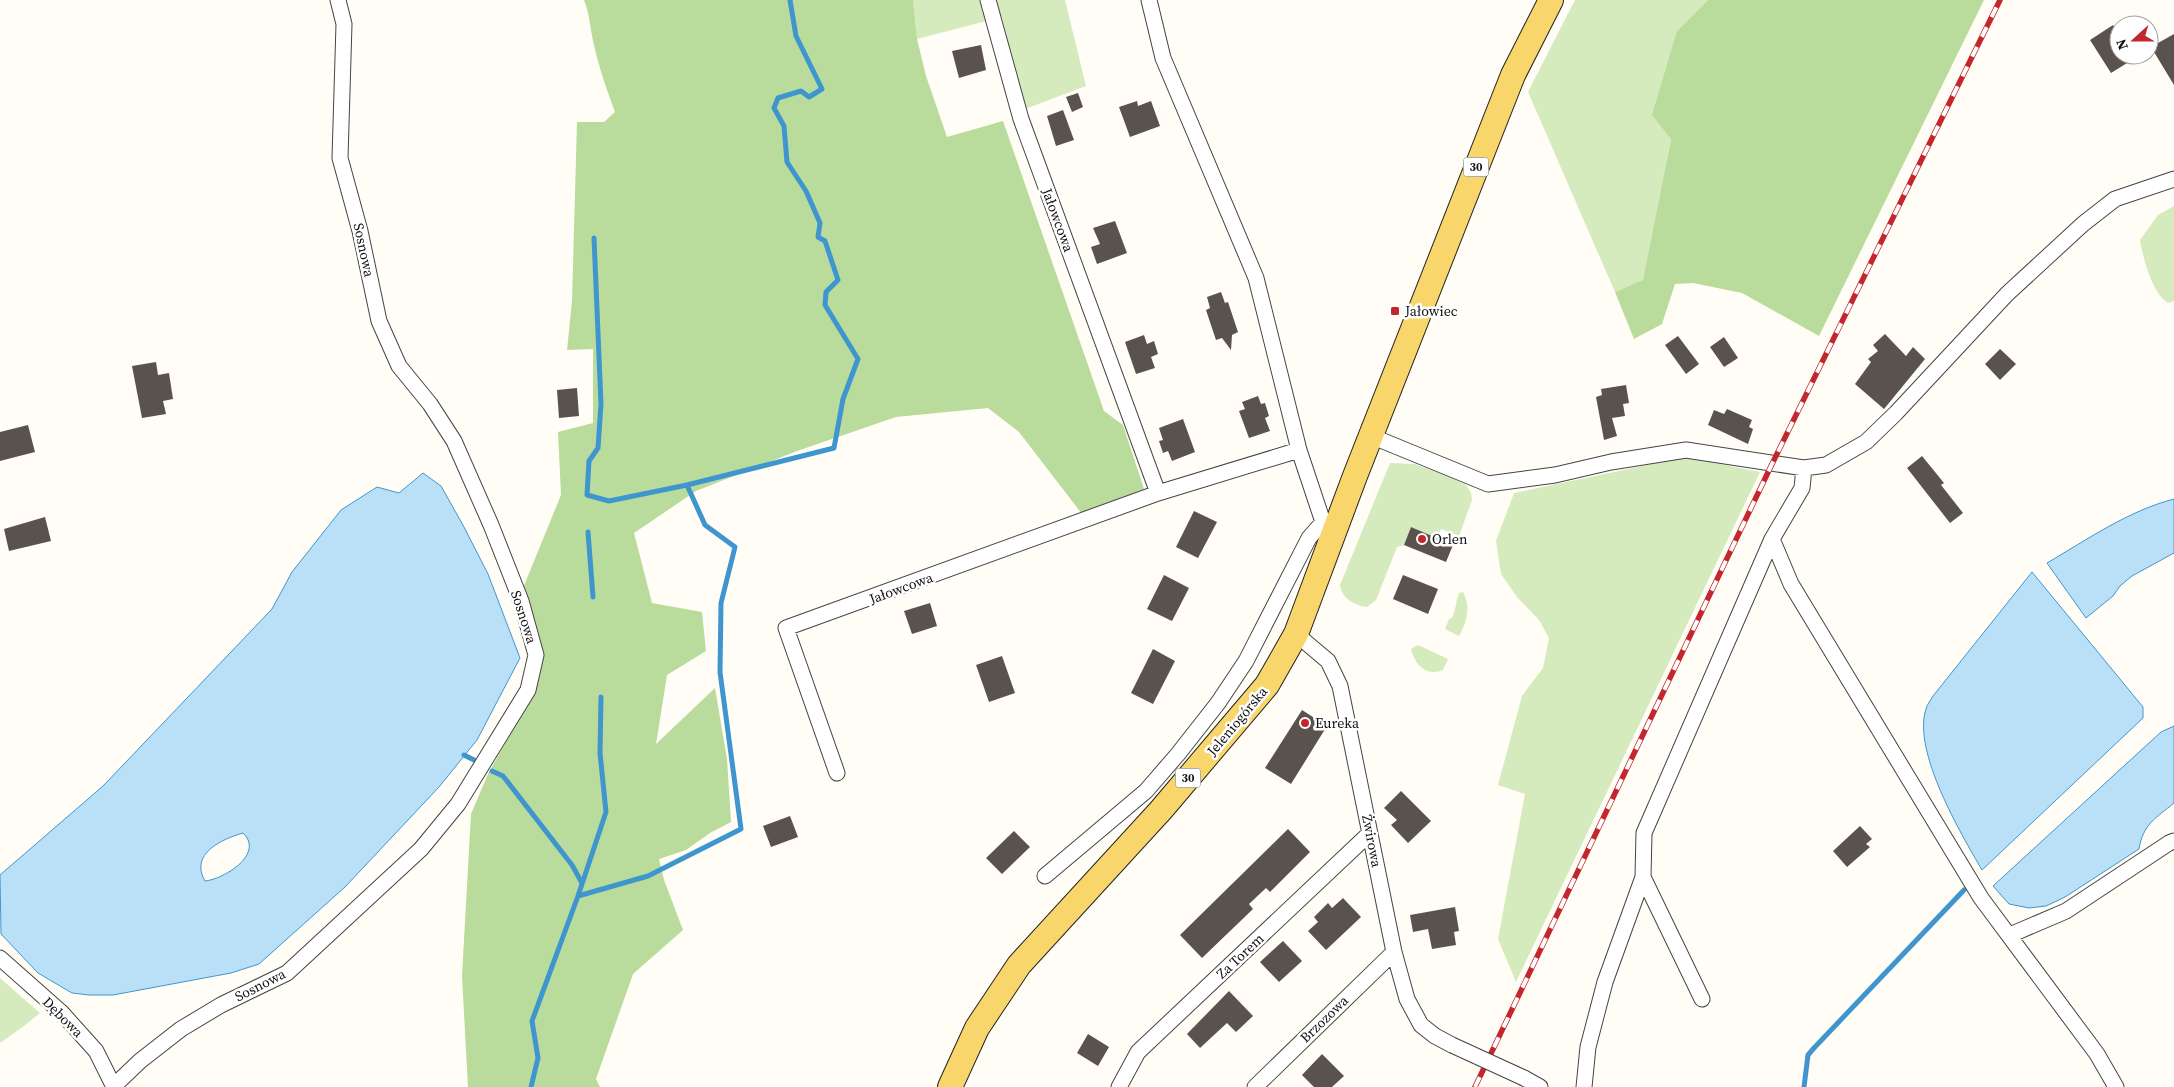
<svg xmlns="http://www.w3.org/2000/svg" width="2174" height="1087" viewBox="0 0 2174 1087" font-family="'Source Serif 4',serif">
<style>
.green{fill:#d5ebbd}
.forest{fill:#b9dc9c}
.water{fill:#b9e0f7;stroke:#3f96cf;fill-rule:evenodd}
.lines{fill:none;stroke-linecap:round;stroke-linejoin:round}
.stream{stroke:#3f96cf;stroke-width:5}
.building{fill:#5a524d}
.minor-casing{stroke:#444;stroke-width:17}
.primary-casing{stroke:#222;stroke-width:26}
.minor{stroke:#fff;stroke-width:15}
.primary{stroke:#f9d66b;stroke-width:24}
.rail-casing{stroke:#c4262e;stroke-width:5.5}
.rail{stroke:#fff;stroke-width:4;stroke-dasharray:11;stroke-linecap:butt}
.minor-bridge-casing{stroke:#444;stroke-width:17;stroke-linecap:butt}
.minor-bridge{stroke:#fff;stroke-width:15}
.poi-dot{fill:#c4262e;stroke:#fff;stroke-width:2}
.labels{text-anchor:middle;stroke-width:5;stroke-linejoin:round;paint-order:stroke}
.shield{fill:#fff;stroke:#585858;stroke-width:1}
.shield-label{font-size:12px;font-weight:bold;fill:#111}
.street-label{font-size:14px;fill:#111;stroke:#fff}
.poi-label{font-size:14px;fill:#111;stroke:#fff;text-anchor:start}
</style>
<rect width="100%" height="100%" fill="#fffdf5"/>
<path class="green" d="M913,0H1065L1086,86L1025,109L1002,17L917,39Z
M1575,0H1708L1677,31L1671,138L1643,281L1615,292L1528,92Z
M2174,206V301L2168,303C2152,293 2143,258 2140,240L2158,215Z
M1685,457L1760,472L1516,982L1498,939L1525,794L1498,785L1522,696L1543,668L1549,638L1539,620L1517,597L1501,574L1496,541L1514,493Z
M1390,463L1414,464L1443,474L1466,485L1471,493L1472,500L1459,536L1441,529L1437,538L1411,527L1404,545L1397,547L1376,600L1367,607C1354,605 1342,599 1340,585Z
M1463,592C1471,607 1467,622 1459,636L1445,629L1449,619L1452,618C1456,609 1456,601 1459,593Z
M1418,645L1448,659L1443,670C1426,677 1415,665 1411,649Z
M0,978L40,1013L24,1026L0,1043Z"/>
<path class="forest" d="M584,0H913L917,39L926,76L947,137L1003,121L1104,411L1123,425L1144,489L1082,514L1019,432L988,408L896,417L797,451L696,491L634,533L652,603L702,612L706,651L667,675L656,744L715,688L727,759L731,822L710,833L686,850L659,859L664,880L683,930L633,974L596,1079L600,1087H468L462,976L471,814L488,774L534,691L543,659L523,588L561,495L558,432L593,423V349L567,350L572,301L577,122H604L615,112C607,90 599,68 594,45C590,29 590,15 584,0Z
M1708,0H1984L1819,336L1742,293L1693,283L1675,284L1662,324L1634,339L1615,292L1643,280L1671,139L1652,115L1677,31Z"/>
<path class="water" d="M423,473L441,486L464,527L488,574L520,658L477,740L439,787L345,887L259,964L231,973L113,995H89L72,993L38,973L1,934L0,875L103,786L272,609L292,572L341,510L377,487L399,493ZM243,833C265,854 224,879 205,881C189,854 222,839 243,833Z
M2174,499V553L2132,576L2120,586L2113,596L2086,618L2047,563C2088,539 2128,511 2174,499Z
M2032,572L2143,707V718L1982,870C1961,834 1912,751 1926,709C1927,704 1931,700 1933,696Z
M2174,726V803C2156,818 2143,824 2139,849L2065,897L2046,906L2029,908L2009,904L1993,886L2161,732Z"/>
<g class="lines">
<path class="stream" d="M594,238L601,404L598,448L589,461L587,495L609,501L687,485
M588,532L593,597
M464,755L474,760
M492,771L503,776L572,865L582,883
M578,896L606,812L600,753L601,697
M531,1087L538,1058L532,1021L578,896L648,876L741,829L720,672L721,603L735,547L705,525L687,485L834,448L843,399L858,359L825,305L826,292L838,280L825,241L818,237L820,223L806,191L787,162L784,126L774,108L778,98L801,91L809,97L822,89L796,36L790,0
M1804,1087L1808,1055L1814,1048L1964,890"/>
</g>
<path class="building" d="M2113,25L2119,35V55H2140L2111,73L2090,40Z
M2174,34V85L2151,47Z
M981,45L986,70L959,78L952,51Z
M1078,93L1083,107L1072,112L1066,97Z
M1137,101L1138,106L1151,101L1160,126L1130,137L1119,107Z
M1063,110L1074,140L1056,146L1047,116Z
M1115,221L1127,253L1097,264L1091,247L1100,244L1093,228Z
M1221,292L1225,303L1228,302L1238,332L1232,335L1231,350L1222,338L1216,340L1206,310L1210,308L1207,297Z
M1885,334L1906,356L1913,347L1925,359L1884,409L1855,384L1871,362L1868,359L1878,351L1873,345Z
M1144,335L1147,344L1154,341L1158,354L1151,357L1155,368L1136,374L1125,342Z
M1678,336L1699,364L1686,374L1665,345Z
M1724,337L1738,358L1724,367L1710,347Z
M2000,349L2016,364L2000,380L1985,364Z
M156,362L158,375L169,373L173,399L163,401L166,414L142,418L132,366Z
M1626,385L1629,403L1623,404L1625,416L1612,418L1617,436L1604,440L1596,397L1602,395L1601,389Z
M577,388L579,416L559,418L557,390Z
M1258,396L1261,404L1265,403L1269,416L1265,418L1270,431L1249,438L1239,411L1245,409L1242,402Z
M1727,409L1752,420L1749,427L1753,429L1748,444L1708,425L1714,410L1724,414Z
M1183,419L1195,452L1172,461L1168,451L1163,453L1159,441L1163,440L1159,428Z
M28,425L35,452L0,461V432Z
M1922,456L1944,483L1941,485L1963,513L1950,523L1907,468Z
M1194,511L1217,522L1198,558L1176,547Z
M45,517L51,541L9,551L4,529Z
M1411,527L1453,545L1446,562L1404,545Z
M1164,575L1189,588L1172,621L1147,609Z
M1403,575L1438,589L1428,614L1393,599Z
M930,603L937,626L912,634L904,611Z
M1153,649L1175,661L1153,704L1131,693Z
M1002,656L1015,693L989,702L976,665Z
M1302,710L1327,726L1291,784L1265,768Z
M1401,791L1431,821L1408,843L1391,825L1397,820L1384,808Z
M790,816L798,837L771,847L763,826Z
M1860,826L1872,839L1866,844L1870,847L1847,867L1833,851Z
M1288,829L1310,852L1270,892L1266,888L1249,904L1253,909L1202,958L1180,935Z
M1014,831L1030,847L1002,874L986,858Z
M1343,898L1361,917L1326,950L1308,931L1318,922L1314,917L1328,903L1332,908Z
M1455,907L1459,931L1454,932L1456,945L1432,949L1428,929L1413,932L1410,915Z
M1283,941L1302,961L1279,982L1260,962Z
M1229,991L1253,1016L1236,1032L1227,1023L1200,1048L1187,1034Z
M1088,1034L1109,1047L1098,1066L1077,1053Z
M1322,1054L1344,1076L1332,1087H1314L1302,1075Z"/>
<g class="lines">
<defs>
<path id="minor" d="M988,0L1021,119L1158,493L1299,450
M1149,0L1163,58L1256,278L1299,450L1323,522L1333,536
M1371,436L1488,484L1555,475L1611,462L1686,450L1804,468L1826,465L1866,442L1896,413L2007,294L2083,224L2115,199L2174,179
M1804,468L1802,488L1772,539L1791,584L1981,898L2097,1054L2116,1087
M1296,634L1328,661L1340,686L1394,952L1407,999L1421,1025L1435,1036L1452,1045
M837,773L786,628L1158,493
M1045,876L1146,791L1178,754L1218,703L1246,661L1309,538L1323,522
M2010,935L2066,911L2169,843L2174,841
M0,958L61,1012L96,1051L114,1087
M1702,999L1643,877L1644,833L1772,539
M1524,1078L1540,1087
M114,1086L140,1061L181,1029L221,1005L287,973L421,849L458,804L528,690L536,655L521,601L491,525L454,441L430,404L399,366L379,321L360,231L340,158L344,24L338,0
M1119,1087L1138,1052L1370,833
M1255,1087L1394,952
M1584,1087L1588,1047L1605,982L1643,877"/>
<path id="primary" d="M950,1087L977,1028L1019,965L1161,810L1267,685L1296,634L1355,476L1513,75L1551,0"/>
</defs>
<use href="#minor" class="minor-casing"/>
<use href="#primary" class="primary-casing"/>
<use href="#minor" class="minor"/>
<use href="#primary" class="primary"/>
<defs>
<path id="rail" d="M1475,1087L1772,464L2000,0"/>
</defs>
<use href="#rail" class="rail-casing"/>
<use href="#rail" class="rail"/>
<defs>
<path id="minor-bridge" d="M1452,1045L1524,1078"/>
</defs>
<use href="#minor-bridge" class="minor-bridge-casing"/>
<use href="#minor-bridge" class="minor-bridge"/>
</g>
<g class="poi-dot">
<rect x="1390" y="306" width="10" height="10" rx="2.5"/>
<circle cx="1422" cy="539" r="5"/>
<circle cx="1305" cy="723" r="5"/>
</g>
<g class="labels">
<g class="shield">
<rect x="1463.5" y="157.5" width="25" height="19" rx="4"/>
<rect x="1175.5" y="768.5" width="25" height="19" rx="4"/>
</g>
<g class="shield-label">
<text x="1476" y="171">30</text>
<text x="1188" y="782">30</text>
</g>
<g class="street-label">
<text transform="translate(1058 220) rotate(70)" y="5">Jałowcowa</text>
<text transform="translate(364 250) rotate(78)" y="5">Sosnowa</text>
<text transform="translate(901 588) rotate(-20)" y="5">Jałowcowa</text>
<text transform="translate(524 617) rotate(72)" y="5">Sosnowa</text>
<text transform="translate(1237 721) rotate(-50)" y="5">Jeleniogórska</text>
<text transform="translate(1372 841) rotate(79)" y="5">Żwirowa</text>
<text transform="translate(1240 956) rotate(-43)" y="5">Za Torem</text>
<text transform="translate(260 985) rotate(-27)" y="5">Sosnowa</text>
<text transform="translate(63 1017) rotate(45)" y="5">Dębowa</text>
<text transform="translate(1324 1019) rotate(-44)" y="5">Brzozowa</text>
</g>
<g class="poi-label">
<text x="1405" y="316">Jałowiec</text>
<text x="1432" y="544">Orlen</text>
<text x="1315" y="728">Eureka</text>
</g>
</g>
<g transform="translate(2134 40) rotate(249)"><circle r="24" fill="#ffffff" stroke="#a0a0a0"/>
<path d="M0-4L9 19L0 12L-9 19Z" fill="#c4262e"/>
<text y="-8" font-size="14" font-weight="bold" text-anchor="middle" fill="#111111">N</text>
</g>
</svg>
